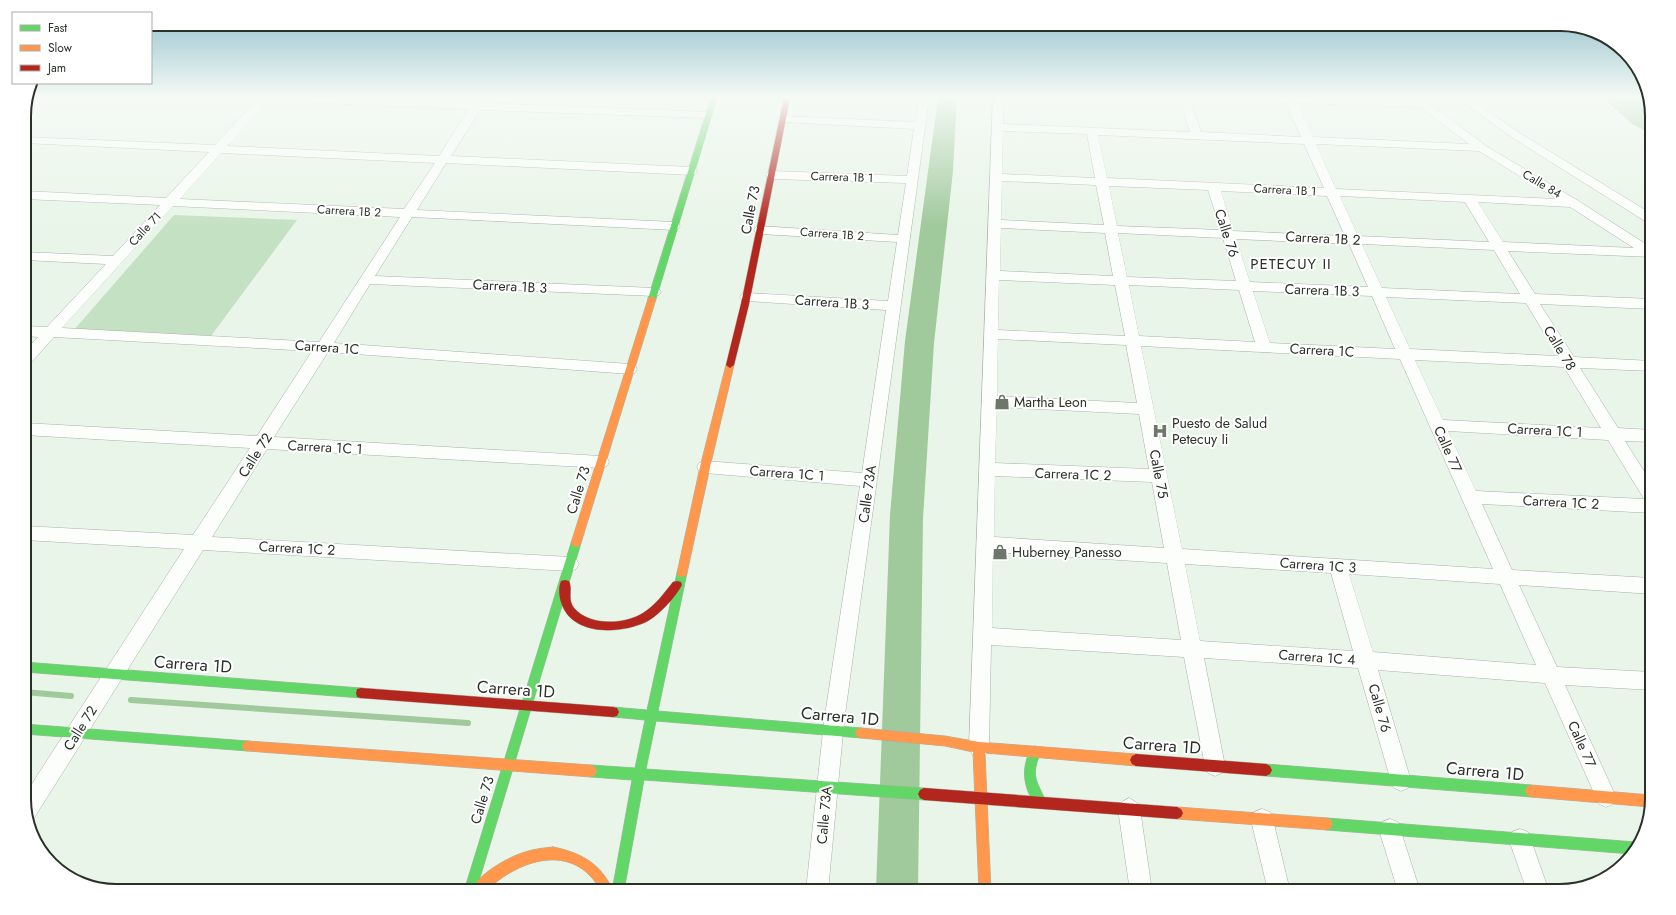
<svg xmlns="http://www.w3.org/2000/svg" width="1676" height="915" viewBox="0 0 1676 915" font-family="Jost,sans-serif">
<style>
.green{fill:#c5e1c3}
.water{fill:#a0c99c}
.lines{fill:none;stroke-linecap:round;stroke-linejoin:round}
.stream{stroke:#a0c99c;stroke-width:6}
.street-casing{stroke:#a9b2a8;stroke-width:1}
.fast-casing{stroke:#a9b2a8;stroke-width:1}
.slow-casing{stroke:#a9b2a8;stroke-width:1}
.jam-casing{stroke:#a9b2a8;stroke-width:1}
.street{fill:#fcfefc;fill-rule:evenodd}
.fast{fill:#63d668;fill-rule:evenodd}
.slow{fill:#ff974d;fill-rule:evenodd}
.jam{fill:#b3261e;fill-rule:evenodd}
.labels{text-anchor:middle;stroke-width:4;stroke-linejoin:round;paint-order:stroke}
.far-street-label{font-size:12px;fill:#293128;stroke:#fff}
.street-label{font-size:14px;fill:#293128;stroke:#fff}
.poi-label{font-size:14px;fill:#293128;stroke:#fff;text-anchor:start}
.neighbourhood-label{font-size:15px;letter-spacing:1px;fill:#293128;stroke:#fff}
.near-street-label{font-size:17px;fill:#293128;stroke:#fff}
.rim{fill:none;stroke:#293128;stroke-width:2}
</style>
<rect width="100%" height="100%" fill="#e9f5e8"/>
<path class="green" d="M174,215L297,220L211,336L73,331Z"/>
<path class="water" d="M938,98H957L953,171L934,343L923,518L918,891H876L890,515L905,341Z
M1604,98H1648L1652,110V135L1631,123Z"/>
<g class="lines">
<path class="stream" d="M24,692L71,696
M131,700L468,723"/>
<defs>
<path id="street" d="M258,98H346L474,103L477,98H487L484,103L708,112L714,115L708,118L480,110L451,156L691,167L695,168L697,171L695,174L691,175L446,163L417,210L674,222L678,223L680,226L678,229L674,230L412,217L375,276L654,288L659,289L661,292L659,295L654,296L370,284L334,343L630,364L635,365L637,369L635,373L630,374L328,352L274,437L601,456L607,458L609,462L607,466L601,468L267,449L212,537L570,557L576,559L579,564L576,569L570,571L203,550L34,818L30,820L24,805V796L184,549L24,540V526L193,535L250,448L24,435V423L257,436L312,351L54,337L29,365L24,366V352L38,337L24,336V326L47,327L106,264L24,260V252L113,256L160,205L24,199V191L166,198L209,152L24,143V137L215,145ZM268,101L469,109L439,156L227,146ZM221,153L435,163L404,209L180,199ZM173,206L400,217L319,342L62,328Z
M919,98H929L844,722L828,891H806L824,722L860,486L705,473L699,471L697,467L699,463L705,461L862,473L886,310L747,301L742,300L740,297L742,294L747,293L888,301L897,242L760,234L756,233L754,230L756,227L760,226L898,235L906,183L772,179L768,178L766,175L768,172L772,171L907,176L914,129L783,122L777,119L783,116L915,122Z
M993,98H1003V124L1190,132L1179,98H1189L1201,132L1301,137L1286,103L1245,101L1240,98H1339L1411,100L1410,98H1422L1486,146L1577,200L1652,248V257L1508,251L1535,294L1652,299V309L1540,304L1574,357L1652,361V371L1580,368L1618,428L1652,430V442L1625,441L1652,484V513L1482,504L1512,570L1652,578V594L1519,585L1557,667L1652,672V690L1565,685L1616,797L1613,804L1606,807L1599,804L1545,683L1378,670L1411,781L1408,788L1401,791L1394,788L1391,781L1358,668L1204,658L1225,766L1222,773L1215,776L1208,773L1205,766L1184,657L991,645L989,747L986,754L979,757L972,754L969,747ZM1297,103L1420,107L1469,144L1313,137ZM1003,131L1087,134L1095,178L1002,174ZM1098,135L1304,144L1324,188L1107,178ZM1316,144L1479,151L1557,199L1336,189ZM1002,181L1096,185L1104,225L1001,220ZM1109,186L1208,190L1221,230L1117,226ZM1221,191L1327,196L1345,236L1233,231ZM1340,196L1465,202L1489,242L1358,236ZM1478,202L1570,207L1634,248L1503,242ZM1001,228L1105,233L1113,276L1000,271ZM1118,233L1223,238L1236,281L1127,277ZM1236,239L1349,244L1368,287L1250,282ZM1362,244L1494,250L1520,294L1382,288ZM999,280L1115,285L1125,336L998,330ZM1129,285L1239,290L1255,342L1139,336ZM1253,291L1372,296L1395,349L1270,343ZM1386,297L1526,303L1558,356L1410,349ZM998,339L1126,345L1137,403L997,396ZM1141,346L1400,359L1493,569L1182,549ZM1415,360L1564,367L1601,428L1443,420ZM997,407L1139,414L1149,469L995,463ZM1448,431L1608,440L1644,499L1476,491ZM995,476L1152,482L1164,548L994,537ZM993,552L1167,563L1181,640L992,628ZM1185,564L1331,573L1353,651L1200,641ZM1349,574L1500,584L1536,665L1373,652Z
M1457,98H1469L1521,134L1652,214V224L1648,223L1513,138Z
M1129,798L1136,802L1140,809L1152,891H1130L1118,809L1122,802Z
M1262,809L1270,812L1273,820L1290,891H1268L1251,820L1254,812Z
M1390,819L1398,822L1420,891H1398L1379,830L1382,822Z
M1520,829L1528,832L1549,891H1527L1509,840L1512,832Z"/>
<path id="fast" d="M30,98H37L25,107L26,101Z
M711,98H717L656,299L655,301H649L648,299Z
M576,539L579,540L581,543L476,891H464L571,543L573,540Z
M682,569L686,570L687,573L658,711L861,728L865,729L867,733L865,737L861,738L656,721L646,769L924,788L928,790L930,794L928,798L924,800L644,780L624,891H612L632,780L591,777L587,775L585,771L587,767L591,765L635,768L645,720L613,717L609,716L607,712L609,708L613,707L647,710L677,573L678,570Z
M24,662L361,688L365,689L366,693L365,697L361,698L24,672Z
M24,724L248,741L252,742L254,746L252,750L248,751L24,734Z
M1035,746L1039,748L1041,752C1030,777 1037,780 1046,802L1044,806L1040,808C1035,806 1033,801 1030,796C1022,779 1023,765 1031,748Z
M1266,764L1531,785L1535,787L1537,791L1535,795L1531,797L1266,776L1262,774L1260,770L1262,766Z
M1327,818L1636,842L1640,844L1631,854L1327,830L1323,828L1321,824L1323,820Z"/>
<path id="slow" d="M652,296L656,299L581,543L579,546L576,547L573,546L571,543L648,299Z
M730,362L734,365L710,467L687,573L686,576L682,577L678,576L677,573L700,467L726,365Z
M861,728L945,736L979,742L1136,754L1140,756L1142,760L1140,764L1136,766L985,753L991,891H979L973,752L945,746L861,738L857,737L855,733L857,729Z
M248,741L591,765L595,767L597,771L595,775L591,777L248,751L244,750L242,746L244,742Z
M1531,785L1651,795L1652,799L1650,807L1531,797L1527,795L1525,791L1527,787Z
M1177,807L1327,818L1331,820L1333,824L1331,828L1327,830L1177,819L1173,817L1171,813L1173,809Z
M553,847C580,852 602,864 613,891H601C574,841 519,859 486,891H471C478,874 508,857 525,852C534,849 543,848 553,847Z"/>
<path id="jam" d="M784,98H790L749,304L734,365L730,368L726,365L741,304Z
M565,580L569,581C573,590 567,599 574,608C589,626 624,625 643,613C656,605 664,593 673,582L677,581L681,582L682,585C676,597 658,616 646,622C620,634 574,636 562,605C559,598 558,588 561,581Z
M361,688L613,707L617,708L619,712L617,716L613,717L361,698L357,697L356,693L357,689Z
M1136,754L1266,764L1270,766L1272,770L1270,774L1266,776L1136,766L1132,764L1130,760L1132,756Z
M924,788L1177,807L1181,809L1183,813L1181,817L1177,819L924,800L920,798L918,794L920,790Z"/>
</defs>
<use href="#street" class="street-casing"/>
<use href="#fast" class="fast-casing"/>
<use href="#slow" class="slow-casing"/>
<use href="#jam" class="jam-casing"/>
<use href="#street" class="street"/>
<use href="#fast" class="fast"/>
<use href="#slow" class="slow"/>
<use href="#jam" class="jam"/>
</g>
<linearGradient id="sky" x2="0" y2="1"><stop stop-color="#8bbcca"/><stop offset="0.43" stop-color="#f5faf5"/><stop offset="1" stop-color="#f5faf5" stop-opacity="0"/></linearGradient>
<rect width="1676" height="226" fill="url(#sky)"/>
<defs>
<symbol id="shop-bare" viewBox="-9 -9 18 18"><path d="M-5-2.5h2.3a2.7 3.5 0 0 1 5.4 0H5L5.5 6h-11ZM-1.5-2.5h3a1.5 2.3 0 0 0-3 0Z" fill="#6c766b" stroke="#fff" stroke-width="2.5" paint-order="stroke"/></symbol>
<symbol id="hospital-bare" viewBox="-9 -9 18 18"><path d="M-5-5h3v3.5h4V-5h3V5h-3V1.5h-4V5h-3Z" fill="#6c766b" stroke="#fff" stroke-width="2.5" paint-order="stroke"/></symbol>
</defs>
<g fill-rule="evenodd">
<use href="#shop-bare" x="991" y="391" width="22" height="22"/>
<use href="#hospital-bare" x="1149" y="420" width="22" height="22"/>
<use href="#shop-bare" x="989" y="541" width="22" height="22"/>
</g>
<g class="labels">
<g class="far-street-label">
<text transform="translate(842 177) rotate(2)" y="4">Carrera 1B 1</text>
<text transform="translate(1542 184) rotate(31)" y="4">Calle 84</text>
<text transform="translate(1285 190) rotate(3)" y="4">Carrera 1B 1</text>
<text transform="translate(349 211) rotate(3)" y="4">Carrera 1B 2</text>
<text transform="translate(145 229) rotate(-47)" y="4">Calle 71</text>
<text transform="translate(832 234) rotate(4)" y="4">Carrera 1B 2</text>
</g>
<g class="street-label">
<text transform="translate(750 210) rotate(-79)" y="5">Calle 73</text>
<text transform="translate(1227 233) rotate(72)" y="5">Calle 76</text>
<text transform="translate(1323 238) rotate(3)" y="5">Carrera 1B 2</text>
<text transform="translate(510 286) rotate(3)" y="5">Carrera 1B 3</text>
<text transform="translate(1322 290) rotate(2)" y="5">Carrera 1B 3</text>
<text transform="translate(832 302) rotate(4)" y="5">Carrera 1B 3</text>
<text transform="translate(327 347) rotate(4)" y="5">Carrera 1C</text>
<text transform="translate(1560 348) rotate(59)" y="5">Calle 78</text>
<text transform="translate(1322 350) rotate(3)" y="5">Carrera 1C</text>
<text transform="translate(1545 430) rotate(3)" y="5">Carrera 1C 1</text>
<text transform="translate(325 447) rotate(3)" y="5">Carrera 1C 1</text>
<text transform="translate(1448 449) rotate(66)" y="5">Calle 77</text>
<text transform="translate(255 455) rotate(-57)" y="5">Calle 72</text>
<text transform="translate(787 473) rotate(4)" y="5">Carrera 1C 1</text>
<text transform="translate(1073 474) rotate(2)" y="5">Carrera 1C 2</text>
<text transform="translate(1159 474) rotate(79)" y="5">Calle 75</text>
<text transform="translate(578 490) rotate(-73)" y="5">Calle 73</text>
<text transform="translate(867 494) rotate(-82)" y="5">Calle 73A</text>
<text transform="translate(1561 502) rotate(3)" y="5">Carrera 1C 2</text>
<text transform="translate(297 548) rotate(3)" y="5">Carrera 1C 2</text>
<text transform="translate(1318 565) rotate(4)" y="5">Carrera 1C 3</text>
<text transform="translate(1317 657) rotate(4)" y="5">Carrera 1C 4</text>
<text transform="translate(1380 708) rotate(74)" y="5">Calle 76</text>
<text transform="translate(80 728) rotate(-58)" y="5">Calle 72</text>
<text transform="translate(1582 744) rotate(66)" y="5">Calle 77</text>
<text transform="translate(482 800) rotate(-73)" y="5">Calle 73</text>
<text transform="translate(824 815) rotate(-85)" y="5">Calle 73A</text>
</g>
<g class="poi-label">
<text x="1014" y="407">Martha Leon</text>
<text x="1172" y="428">Puesto de Salud<tspan x="1172" dy="16">Petecuy Ii</tspan></text>
<text x="1012" y="557">Huberney Panesso</text>
</g>
<g class="neighbourhood-label">
<text x="1291" y="269">PETECUY II</text>
</g>
<g class="near-street-label">
<text transform="translate(193 664) rotate(4)" y="6">Carrera 1D</text>
<text transform="translate(516 689) rotate(4)" y="6">Carrera 1D</text>
<text transform="translate(840 716) rotate(5)" y="6">Carrera 1D</text>
<text transform="translate(1162 745) rotate(4)" y="6">Carrera 1D</text>
<text transform="translate(1485 771) rotate(5)" y="6">Carrera 1D</text>
</g>
</g>
<path d="M0 0H1676V915H0ZM116 31H1560A85 85 0 0 1 1645 116V799A85 85 0 0 1 1560 884H116A85 85 0 0 1 31 799V116A85 85 0 0 1 116 31Z" fill="#fff" fill-rule="evenodd"/>
<path class="rim" d="M116 31H1560A85 85 0 0 1 1645 116V799A85 85 0 0 1 1560 884H116A85 85 0 0 1 31 799V116A85 85 0 0 1 116 31Z"/>
<rect x="12" y="12" width="140" height="72" fill="#ffffff" stroke="#a9ada9"/>
<rect x="20" y="25" width="20" height="6" fill="#63d668" stroke="#a9ada9"/>
<text x="48" y="32" font-size="12" fill="#293128">Fast</text>
<rect x="20" y="45" width="20" height="6" fill="#ff974d" stroke="#a9ada9"/>
<text x="48" y="52" font-size="12" fill="#293128">Slow</text>
<rect x="20" y="65" width="20" height="6" fill="#b3261e" stroke="#a9ada9"/>
<text x="48" y="72" font-size="12" fill="#293128">Jam</text>
</svg>
